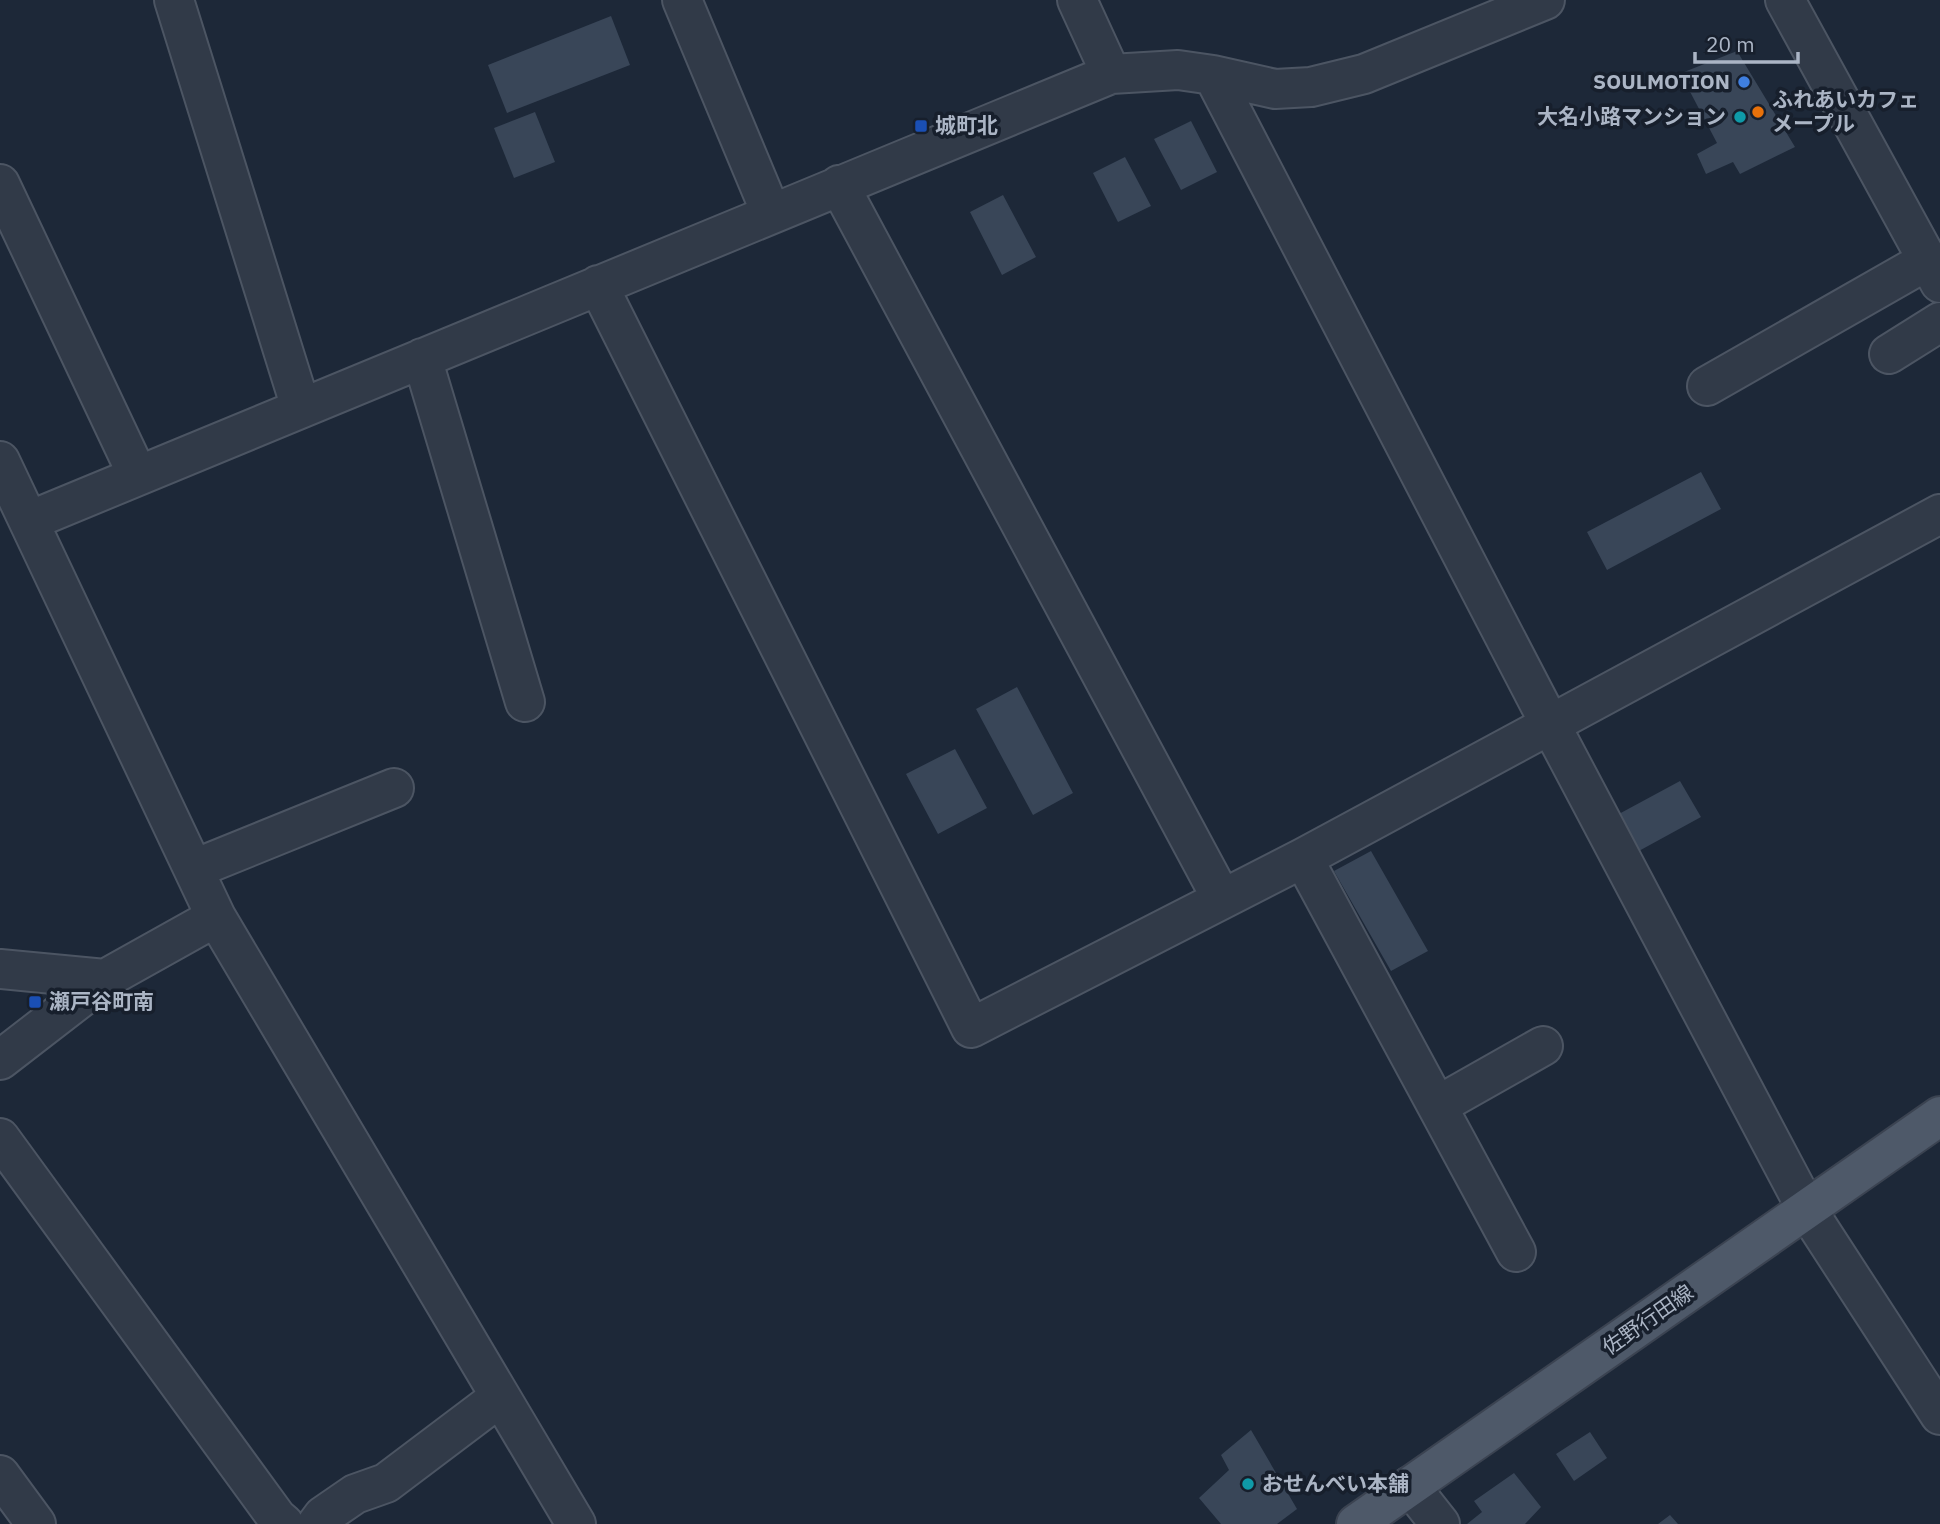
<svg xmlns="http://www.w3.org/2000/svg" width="1940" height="1524" viewBox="0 0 1940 1524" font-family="'IBM Plex Sans','Noto Sans JP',sans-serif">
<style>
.building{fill:#394658}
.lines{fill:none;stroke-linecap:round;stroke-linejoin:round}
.minor-casing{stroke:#4c5563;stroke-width:42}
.major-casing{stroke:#3b4351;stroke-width:42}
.minor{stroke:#313a48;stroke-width:38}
.major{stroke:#4e5969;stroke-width:38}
.shop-dot{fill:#3f7fe0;stroke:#171f2c;stroke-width:2.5}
.food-dot{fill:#e8710a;stroke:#171f2c;stroke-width:2.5}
.culture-dot{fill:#0f9aa8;stroke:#171f2c;stroke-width:2.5}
.transit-dot{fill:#1a4fb4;stroke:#171f2c;stroke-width:2.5}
.labels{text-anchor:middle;stroke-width:7;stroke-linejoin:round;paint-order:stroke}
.poi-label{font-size:21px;font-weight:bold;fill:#abb5c5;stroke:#171f2c;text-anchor:start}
.street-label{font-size:21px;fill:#abb5c5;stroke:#171f2c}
</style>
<rect width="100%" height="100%" fill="#1d2838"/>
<path class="building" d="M611,16L630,65L507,113L488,65Z
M1737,51L1795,147L1740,174L1733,162L1706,174L1697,154L1717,143L1687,86L1676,91L1669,78Z
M535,112L555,162L514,178L494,128Z
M1191,121L1217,172L1181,190L1154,139Z
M1125,157L1151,206L1118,222L1093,173Z
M1003,195L1036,257L1002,275L970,212Z
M1701,472L1721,509L1607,570L1587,532Z
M1017,687L1073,793L1033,815L976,709Z
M955,749L987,808L938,834L906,774Z
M1680,781L1701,817L1637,852L1617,815Z
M1371,851L1428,951L1391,971L1334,871Z
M1251,1430L1297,1509L1277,1524H1221L1199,1498L1229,1470L1221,1455Z
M1590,1432L1607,1458L1574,1481L1556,1454Z
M1514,1473L1541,1507L1525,1524H1467L1482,1512L1474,1501Z
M1670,1515L1678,1524H1658Z"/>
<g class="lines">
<defs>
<path id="minor" d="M174,0L301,408
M682,0L771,213
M1077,0L1111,74
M1785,0L1940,283
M1213,75L1550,724L1807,1210L1940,1415
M0,184L137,474
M839,185L1222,899
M598,285L971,1028L1303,858L1940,514
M1889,354L1940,322
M422,358L525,702
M1707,386L1928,260
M0,461L216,917L576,1524
M29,521L1111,74L1178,70L1213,75L1275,89L1311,87L1364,74L1545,0
M1303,858L1516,1252
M194,869L394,788
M0,969L105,979
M0,1060L105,979L216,917
M1437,1106L1543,1046
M0,1138L277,1518L284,1524
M0,1475L36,1524
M1410,1486L1440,1524
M317,1524L323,1516L355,1494L386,1483L500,1397"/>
<path id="major" d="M1356,1524L1940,1116"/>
</defs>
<use href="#minor" class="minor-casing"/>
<use href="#major" class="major-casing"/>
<use href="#minor" class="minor"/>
<use href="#major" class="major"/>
</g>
<circle class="shop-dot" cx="1744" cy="82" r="7"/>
<circle class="food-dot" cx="1758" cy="112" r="7"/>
<g class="culture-dot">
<circle cx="1740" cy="117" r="7"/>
<circle cx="1248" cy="1484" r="7"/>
</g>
<g class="transit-dot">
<rect x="914" y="119" width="14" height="14" rx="3.5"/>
<rect x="28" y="995" width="14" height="14" rx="3.5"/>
</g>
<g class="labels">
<g class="poi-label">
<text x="1730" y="89" text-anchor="end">SOULMOTION</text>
<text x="1772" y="107">ふれあいカフェ<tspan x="1772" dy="24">メープル</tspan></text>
<text x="1726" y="124" text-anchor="end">大名小路マンション</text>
<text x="935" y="133">城町北</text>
<text x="49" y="1009">瀬戸谷町南</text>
<text x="1262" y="1491">おせんべい本舗</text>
</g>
<g class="street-label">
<text transform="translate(1648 1320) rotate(-35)" y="7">佐野行田線</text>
</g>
</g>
<path d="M1695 52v10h103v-10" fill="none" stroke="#abb5c5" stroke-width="3.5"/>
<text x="1706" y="52" font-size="21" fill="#abb5c5" stroke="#171f2c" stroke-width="5" paint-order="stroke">20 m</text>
</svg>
